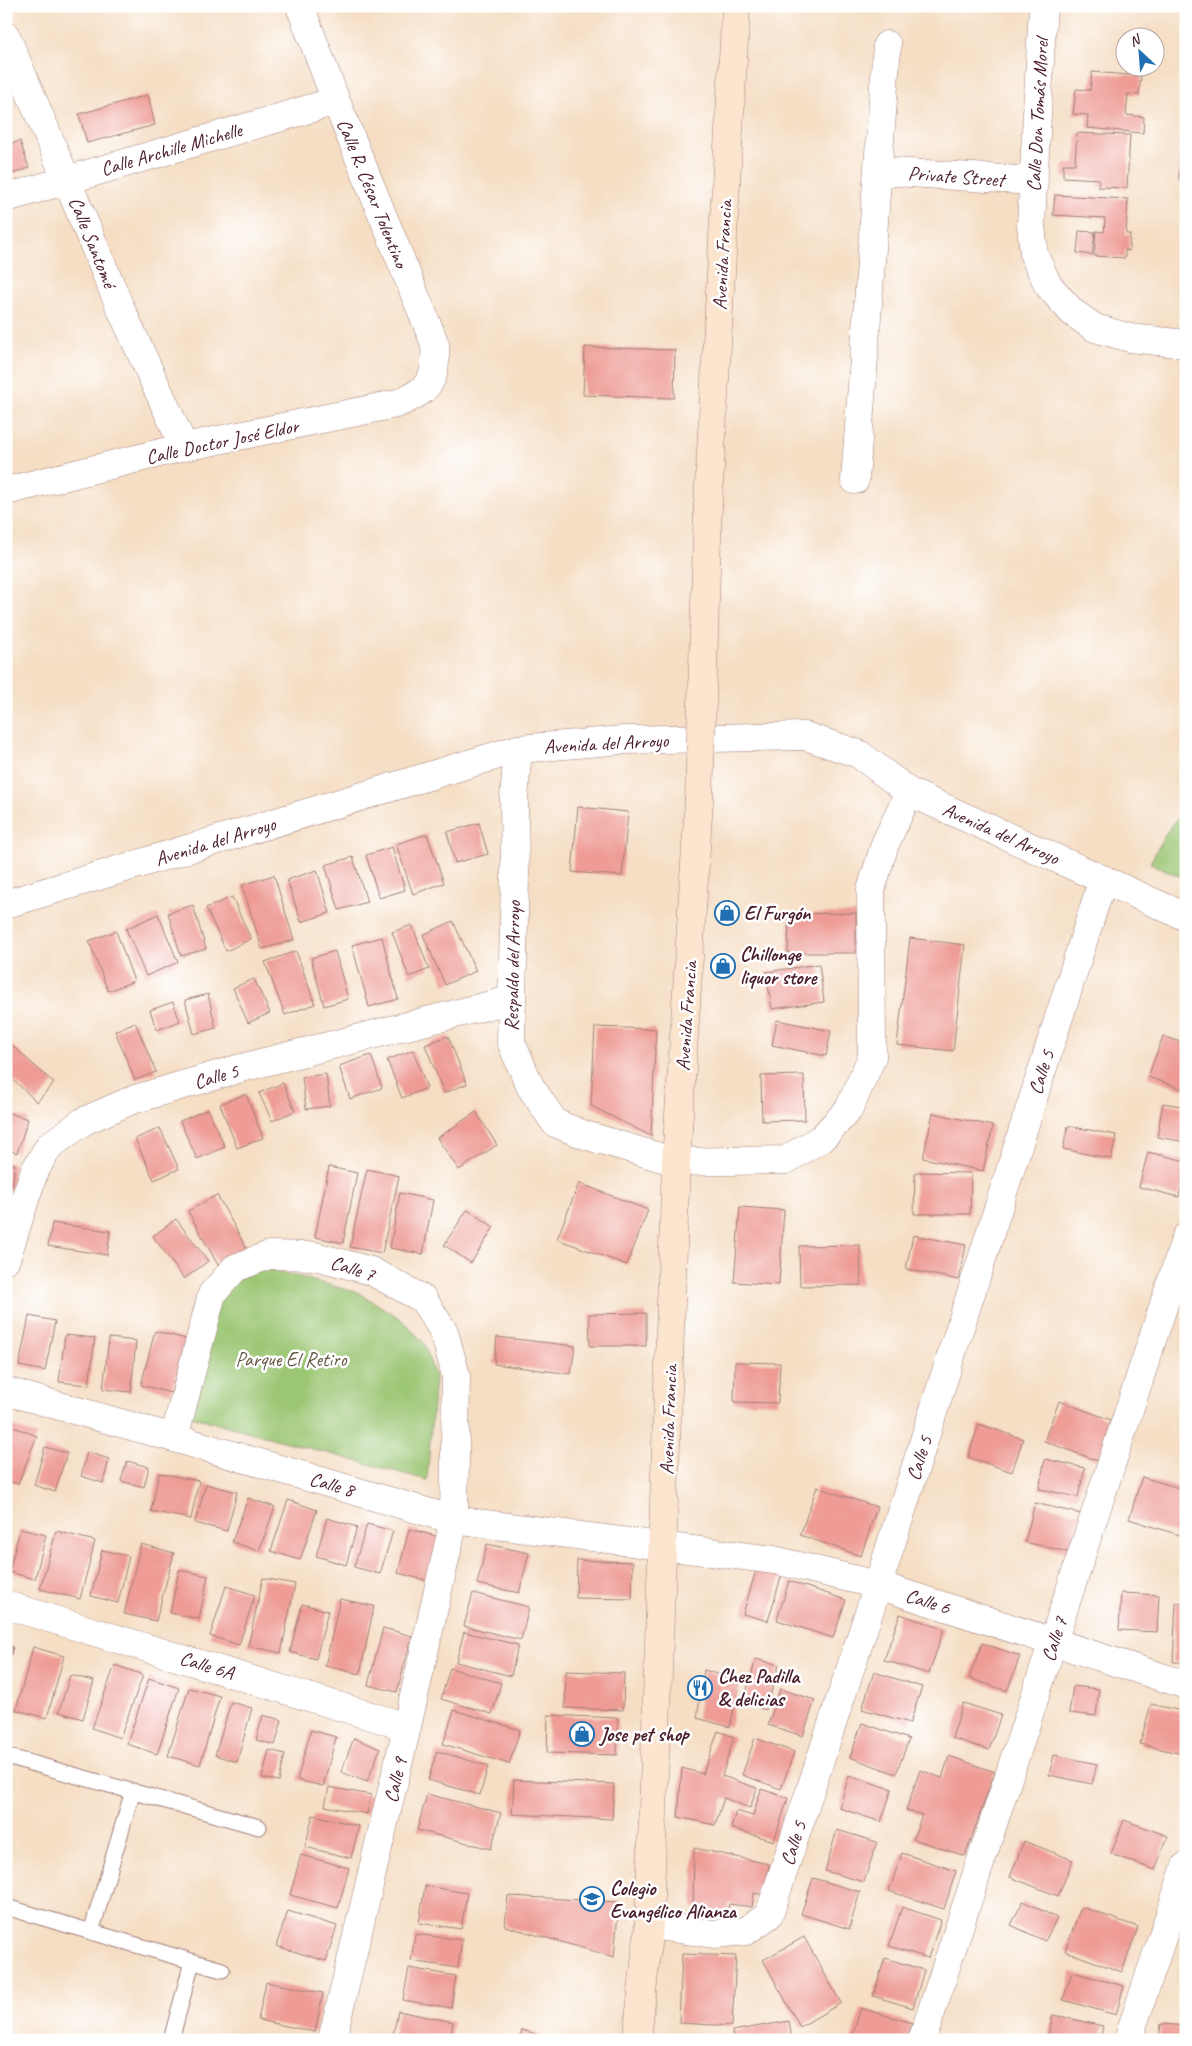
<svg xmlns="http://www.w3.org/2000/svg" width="1192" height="2046" viewBox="0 0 1192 2046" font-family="Caveat,sans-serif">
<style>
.green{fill:#9bc673;stroke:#72724f}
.building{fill:#ee9c95}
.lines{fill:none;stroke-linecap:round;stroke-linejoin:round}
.service-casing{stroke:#a07e78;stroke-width:17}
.minor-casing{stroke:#a07e78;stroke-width:29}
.secondary-casing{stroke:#a07e78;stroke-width:29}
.service{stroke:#fff;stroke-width:15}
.minor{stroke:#fff;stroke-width:28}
.secondary{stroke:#fbe5cf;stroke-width:28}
.secondary-bridge-casing{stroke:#a07e78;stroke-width:29;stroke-linecap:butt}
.secondary-bridge{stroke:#fbe5cf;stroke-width:28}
.labels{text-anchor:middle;stroke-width:5;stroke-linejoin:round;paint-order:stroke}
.street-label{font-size:20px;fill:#4a1f2b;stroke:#fff}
.poi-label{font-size:20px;font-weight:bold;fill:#4a1f2b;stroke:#fff;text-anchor:start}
.park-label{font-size:20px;fill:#665944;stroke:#fff}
</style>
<rect width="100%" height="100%" fill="#fff"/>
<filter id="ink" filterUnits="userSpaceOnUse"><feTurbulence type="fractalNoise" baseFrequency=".02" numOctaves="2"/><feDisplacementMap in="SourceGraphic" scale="10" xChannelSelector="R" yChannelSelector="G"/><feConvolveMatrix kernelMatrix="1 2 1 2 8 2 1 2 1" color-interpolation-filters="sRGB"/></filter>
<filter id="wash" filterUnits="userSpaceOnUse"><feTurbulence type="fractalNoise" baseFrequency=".0096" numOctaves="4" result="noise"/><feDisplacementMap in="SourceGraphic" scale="20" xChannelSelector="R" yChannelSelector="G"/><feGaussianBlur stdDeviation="1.12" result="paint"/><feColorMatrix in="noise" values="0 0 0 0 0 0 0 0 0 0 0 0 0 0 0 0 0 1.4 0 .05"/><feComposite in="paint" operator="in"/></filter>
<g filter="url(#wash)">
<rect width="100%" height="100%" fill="#f5dec4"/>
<path class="green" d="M1186,808V879L1150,863L1166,833Z
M262,1267L359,1293L401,1319L424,1343L435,1377L427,1480L187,1415L211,1291Z"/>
<g id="blocks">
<path class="building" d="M1092,72L1141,76L1139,95L1128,94L1126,115L1144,117L1143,133L1087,128L1088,115L1073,114L1076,89L1090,90Z
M148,95L155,125L87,143L79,114Z
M1077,133L1130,135L1127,188L1098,187L1099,179L1063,177V164H1075Z
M1181,139H1186V180H1179Z
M20,141L29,168L6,176V145Z
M1055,195L1128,199L1126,234H1130L1129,251L1125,250V258L1094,256L1096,231L1104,232L1105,218L1053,215Z
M1079,231L1095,232L1092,255L1077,253Z
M585,347L675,350L674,398L583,395Z
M578,807L628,812L622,876L572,872Z
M479,823L488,854L455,863L447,832Z
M427,834L444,883L413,894L396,844Z
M392,847L405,890L379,898L366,855Z
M353,857L367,902L339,910L325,865Z
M317,870L330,913L301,922L287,880Z
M274,875L294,940L262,949L242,885Z
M232,897L251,939L226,951L206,908Z
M193,905L206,949L181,956L168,913Z
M856,913V953H788L789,914Z
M158,914L178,962L146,976L126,929Z
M453,921L476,971L445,985L423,935Z
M412,925L429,969L409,977L392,932Z
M116,931L134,981L108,991L89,941Z
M382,937L398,999L369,1007L352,945Z
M910,938L965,945L953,1051L897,1045Z
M296,951L315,1004L285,1015L265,962Z
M335,951L348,999L324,1006L311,958Z
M819,964L824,1002L772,1009L766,972Z
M254,979L270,1013L248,1023L233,988Z
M208,994L216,1028L194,1034L185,1000Z
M173,1002L180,1021L157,1030L150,1010Z
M777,1020L831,1031L826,1056L772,1045Z
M135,1022L156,1072L135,1080L115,1031Z
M595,1027L656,1029L651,1136L591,1106Z
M448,1036L467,1084L444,1093L425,1045Z
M1163,1036L1186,1044V1090L1148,1077Z
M6,1040L54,1083L37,1102L6,1073Z
M413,1050L427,1088L402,1098L387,1060Z
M371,1055L382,1088L350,1099L339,1066Z
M326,1074L330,1106L306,1109L302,1077Z
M804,1075L805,1120L762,1121L761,1076Z
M283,1083L295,1111L272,1121L259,1093Z
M246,1094L263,1138L237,1148L220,1104Z
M1163,1103L1186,1107V1142L1157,1137Z
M208,1109L225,1147L197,1159L180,1121Z
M6,1112L28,1119L17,1153L6,1149Z
M476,1112L497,1145L459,1170L437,1138Z
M933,1113L993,1126L983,1171L923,1158Z
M1068,1126L1116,1135L1111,1159L1063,1149Z
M160,1128L179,1169L154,1180L135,1139Z
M1148,1152L1186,1161L1179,1197L1139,1187Z
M6,1163L15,1164L12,1188L6,1187Z
M329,1167L357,1173L343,1243L315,1237Z
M367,1169L399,1176L382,1253L350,1247Z
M915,1172L971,1173L970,1214H914Z
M579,1183L648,1210L627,1265L557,1239Z
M400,1193L433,1200L423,1254L390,1248Z
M217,1195L247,1249L218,1265L188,1211Z
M740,1207L784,1210L779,1285L734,1282Z
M467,1210L494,1227L471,1263L444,1245Z
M176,1219L208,1261L184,1279L153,1236Z
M52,1223L110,1231L107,1255L48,1246Z
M913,1235L966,1245L959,1280L906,1269Z
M860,1245L861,1285L800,1286L799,1246Z
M646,1313V1346H590L589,1314Z
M29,1316L55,1321L45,1371L19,1366Z
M155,1331L186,1339L171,1393L141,1385Z
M65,1335L95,1338L89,1385L59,1382Z
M497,1337L575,1346L571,1374L494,1364Z
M109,1338L136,1341L131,1392L103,1389Z
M735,1362L780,1363L778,1403L734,1402Z
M1059,1401L1114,1421L1098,1461L1044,1441Z
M6,1424L37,1436L18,1484L6,1480Z
M979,1424L1023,1439L1012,1472L968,1457Z
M45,1447L67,1453L55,1492L34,1485Z
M87,1452L109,1459L103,1483L81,1476Z
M1045,1459L1085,1468L1078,1497L1039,1489Z
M127,1461L149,1467L144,1487L121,1481Z
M159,1473L199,1481L191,1519L151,1511Z
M1142,1477L1186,1490V1537L1129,1519Z
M206,1484L237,1492L227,1531L195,1523Z
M817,1487L877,1507L861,1556L800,1535Z
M248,1498L275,1507L259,1551L232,1542Z
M288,1500L317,1510L300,1560L271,1551Z
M1035,1503L1081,1514L1072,1553L1025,1542Z
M327,1518L357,1527L346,1565L316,1556Z
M367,1524L393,1531L380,1574L354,1567Z
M20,1529L46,1535L35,1579L9,1572Z
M409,1529L447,1539L435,1583L398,1573Z
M56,1531L95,1541L80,1599L40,1589Z
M141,1544L174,1553L156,1621L124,1614Z
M487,1544L529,1553L519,1593L477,1584Z
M102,1550L129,1556L118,1603L91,1596Z
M577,1560L633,1562L632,1599L576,1598Z
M757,1567L782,1574L768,1621L743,1614Z
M179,1570L208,1576L199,1619L170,1613Z
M263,1578L295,1584L281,1653L248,1646Z
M789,1581L846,1600L833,1638L777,1620Z
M226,1586L255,1595L239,1645L210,1636Z
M473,1593L529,1607L521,1640L464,1626Z
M1121,1593L1159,1595L1157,1632L1119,1630Z
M340,1599L374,1606L360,1674L325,1666Z
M1176,1603H1186V1662H1173Z
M302,1604L328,1611L316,1659L290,1652Z
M900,1614L944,1629L929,1674L884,1660Z
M383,1628L412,1636L397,1692L368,1685Z
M464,1632L518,1645L511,1676L456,1662Z
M982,1643L1020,1656L1007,1691L969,1678Z
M6,1645L13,1647L7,1670H6Z
M33,1647L64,1656L47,1718L16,1710Z
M756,1659L779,1665L766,1710L743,1703Z
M115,1665L143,1675L120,1738L92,1728Z
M450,1668L501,1683L492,1714L441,1699Z
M704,1670L740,1681L730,1727L697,1718Z
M566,1671L624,1673L623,1710L565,1708Z
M874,1672L922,1687L910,1723L862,1709Z
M70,1675L94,1681L83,1719L59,1712Z
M149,1678L179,1688L157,1754L127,1744Z
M1073,1686L1099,1689L1096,1716L1069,1713Z
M189,1688L220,1696L200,1765L168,1756Z
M780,1689L815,1700L803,1736L768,1725Z
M231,1702L252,1708L237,1762L215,1755Z
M963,1703L1001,1715L989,1750L952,1738Z
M1151,1704L1186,1712V1755L1140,1744Z
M454,1710L520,1730L509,1764L443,1744Z
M263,1715L282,1720L275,1745L256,1740Z
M548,1715L618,1718L617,1755L547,1753Z
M862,1723L909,1739L896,1774L850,1757Z
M311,1730L336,1737L323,1786L297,1780Z
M718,1731L734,1737L722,1776L757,1788L750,1808L724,1798L715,1825L678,1817L682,1768L703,1774Z
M354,1738L380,1749L367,1782L341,1772Z
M755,1738L794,1752L781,1789L742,1775Z
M269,1750L285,1754L279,1781L262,1778Z
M437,1751L488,1766L480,1795L428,1780Z
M1054,1755L1097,1764L1092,1784L1049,1775Z
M949,1756L995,1772L965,1856L913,1839L922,1815L906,1810L920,1770L942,1778Z
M849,1776L892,1789L881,1822L839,1808Z
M514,1780L614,1784L612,1819L512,1814Z
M329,1787L371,1795L367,1814L325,1806Z
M761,1789L788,1798L774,1841L731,1828L736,1811L753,1816Z
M427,1794L501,1813L491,1849L417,1830Z
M313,1815L359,1826L351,1858L305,1847Z
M1124,1820L1168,1836L1155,1870L1111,1854Z
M837,1830L877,1842L864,1882L825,1871Z
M1024,1841L1073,1860L1058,1896L1010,1877Z
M694,1848L769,1864L764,1895L754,1893L752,1907L729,1904L727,1913L693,1908Z
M902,1853L956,1871L944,1909L889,1891Z
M301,1855L349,1868L338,1908L290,1895Z
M813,1878L860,1892L849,1929L801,1914Z
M425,1886L467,1893L461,1929L419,1923Z
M508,1896L619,1902L614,1957L505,1926Z
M1023,1901L1057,1918L1045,1941L1011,1925Z
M902,1907L941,1920L928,1958L889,1946Z
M1081,1907L1138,1927L1122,1972L1065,1951Z
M288,1911L337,1926L326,1961L276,1946Z
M415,1934L462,1940L458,1968L411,1961Z
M804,1937L841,2003L800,2027L763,1960Z
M682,1954L736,1956L732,2026L679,2023Z
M885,1958L924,1970L913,2008L873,1996Z
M409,1968L456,1976L451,2008L403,2000Z
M1072,1972L1124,1986L1116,2015L1063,2000Z
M266,1982L323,1993L315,2032L258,2020Z
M861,2008L912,2023L907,2040H851Z
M398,2011L453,2022L450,2040H392Z
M1053,2015L1103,2026L1100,2040H1047Z
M789,2021L792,2040H733L732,2031Z
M1161,2024L1186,2026V2040H1159Z
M522,2030L553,2039V2040H519Z
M243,2034L260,2039V2040H241Z"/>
</g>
</g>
<g filter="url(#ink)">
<use href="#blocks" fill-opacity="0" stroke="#a07e78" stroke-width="1"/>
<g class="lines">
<defs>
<path id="service" d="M6,1756L259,1827
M6,1907L222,1970
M91,1932L133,1791
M171,2040L192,1962"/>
<path id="minor" d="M1043,6L1031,224L1034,255L1048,285L1072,312L1095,328L1130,338L1186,344
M6,36L120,307L184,447
M879,171L1034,181
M6,198L336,101
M855,480L887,45
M6,491L184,447L396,404C430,390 437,381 435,344L336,101L300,6
M518,749L514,799L515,877L511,1042L530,1086L555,1123L585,1135L676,1162L786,1160L822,1138L849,1109L872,1057L871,890L885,844L909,792
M6,904L518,749L623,740L805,736L859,754L909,792L1186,917
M6,1259L34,1172L49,1146L84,1121L132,1100L241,1068L510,1000
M6,1391L174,1438L454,1520L774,1560L878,1585L1186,1685
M174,1438L212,1294L235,1268L269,1255L315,1256L371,1271L423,1299L444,1332L456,1375L454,1520L407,1727L332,2040
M6,1605L407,1727
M649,1925L714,1934L746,1931L769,1915L878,1585L1103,879
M922,2040L1186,1237
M1128,2040L1186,1866"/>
<path id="secondary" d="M708,504L736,6
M637,2040L649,1925L676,1162L699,800"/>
</defs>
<use href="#service" class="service-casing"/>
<use href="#minor" class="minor-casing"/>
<use href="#secondary" class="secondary-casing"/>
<use href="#service" class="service"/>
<use href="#minor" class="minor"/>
<use href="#secondary" class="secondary"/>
<defs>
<path id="secondary-bridge" d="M699,800L708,504"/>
</defs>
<use href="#secondary-bridge" class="secondary-bridge-casing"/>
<use href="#secondary-bridge" class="secondary-bridge"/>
</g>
</g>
<defs>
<symbol id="shop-ring" viewBox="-11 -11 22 22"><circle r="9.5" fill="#fff" stroke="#1f6fb2" stroke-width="1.5"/><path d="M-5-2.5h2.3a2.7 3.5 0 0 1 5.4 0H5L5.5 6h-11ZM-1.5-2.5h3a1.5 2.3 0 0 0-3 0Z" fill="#1f6fb2"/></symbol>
<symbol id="restaurant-ring" viewBox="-11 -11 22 22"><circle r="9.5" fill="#fff" stroke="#1f6fb2" stroke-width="1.5"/><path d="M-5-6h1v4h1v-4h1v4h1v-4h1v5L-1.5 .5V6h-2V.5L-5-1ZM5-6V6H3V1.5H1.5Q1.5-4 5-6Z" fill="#1f6fb2"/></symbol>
<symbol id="university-ring" viewBox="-11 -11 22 22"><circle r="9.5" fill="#fff" stroke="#1f6fb2" stroke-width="1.5"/><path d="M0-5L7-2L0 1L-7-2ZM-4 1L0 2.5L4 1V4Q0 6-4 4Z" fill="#1f6fb2"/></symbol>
</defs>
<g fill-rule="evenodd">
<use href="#shop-ring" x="713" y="899" width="28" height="28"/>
<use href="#shop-ring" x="709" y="952" width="28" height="28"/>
<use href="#restaurant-ring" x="686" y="1674" width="28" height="28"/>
<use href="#shop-ring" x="568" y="1720" width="28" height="28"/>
<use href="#university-ring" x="578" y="1885" width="28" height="28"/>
</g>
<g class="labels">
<g class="street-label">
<text transform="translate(1037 115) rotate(-87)" y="7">Calle Don Tomás Morel</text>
<text transform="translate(171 149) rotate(-16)" y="7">Calle Archille Michelle</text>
<text transform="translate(956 176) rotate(4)" y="7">Private Street</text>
<text transform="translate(373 193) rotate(68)" y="7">Calle R. César Tolentino</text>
<text transform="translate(93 242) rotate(68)" y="7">Calle Santomé</text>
<text transform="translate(722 255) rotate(-87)" y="7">Avenida Francia</text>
<text transform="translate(222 441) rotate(-12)" y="7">Calle Doctor José Eldor</text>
<text transform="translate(606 743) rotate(-3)" y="7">Avenida del Arroyo</text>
<text transform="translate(1001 833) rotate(24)" y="7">Avenida del Arroyo</text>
<text transform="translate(215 841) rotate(-17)" y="7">Avenida del Arroyo</text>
<text transform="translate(512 966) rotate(-89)" y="7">Respaldo del Arroyo</text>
<text transform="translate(686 1016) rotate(-86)" y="7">Avenida Francia</text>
<text transform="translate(1041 1072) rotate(-72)" y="7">Calle 5</text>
<text transform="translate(216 1076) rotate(-16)" y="7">Calle 5</text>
<text transform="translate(353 1268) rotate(18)" y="7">Calle 7</text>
<text transform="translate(668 1420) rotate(-88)" y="7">Avenida Francia</text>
<text transform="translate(919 1458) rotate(-72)" y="7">Calle 5</text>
<text transform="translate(332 1484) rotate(16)" y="7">Calle 8</text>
<text transform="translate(928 1601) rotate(18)" y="7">Calle 6</text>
<text transform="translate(1054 1639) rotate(-72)" y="7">Calle 7</text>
<text transform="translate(207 1665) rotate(17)" y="7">Calle 6A</text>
<text transform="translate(395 1780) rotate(-77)" y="7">Calle 9</text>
<text transform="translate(793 1843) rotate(-72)" y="7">Calle 5</text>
</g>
<g class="poi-label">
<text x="744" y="920">El Furgón</text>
<text x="740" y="961">Chillonge<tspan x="740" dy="23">liquor store</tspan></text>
<text x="718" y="1683">Chez Padilla<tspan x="718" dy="23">&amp; delicias</tspan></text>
<text x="600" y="1741">Jose pet shop</text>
<text x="610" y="1895">Colegio<tspan x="610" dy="23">Evangélico Alianza</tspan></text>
</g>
<g class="park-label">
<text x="291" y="1366">Parque El Retiro</text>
</g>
</g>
<rect width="1192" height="2046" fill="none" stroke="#fff" stroke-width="25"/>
<g transform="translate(1140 52) rotate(334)"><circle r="24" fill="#ffffff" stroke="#b7a5aa"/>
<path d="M0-4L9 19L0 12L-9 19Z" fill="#1f6fb2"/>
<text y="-8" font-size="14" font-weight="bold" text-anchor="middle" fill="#4a1f2b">N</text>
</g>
</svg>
